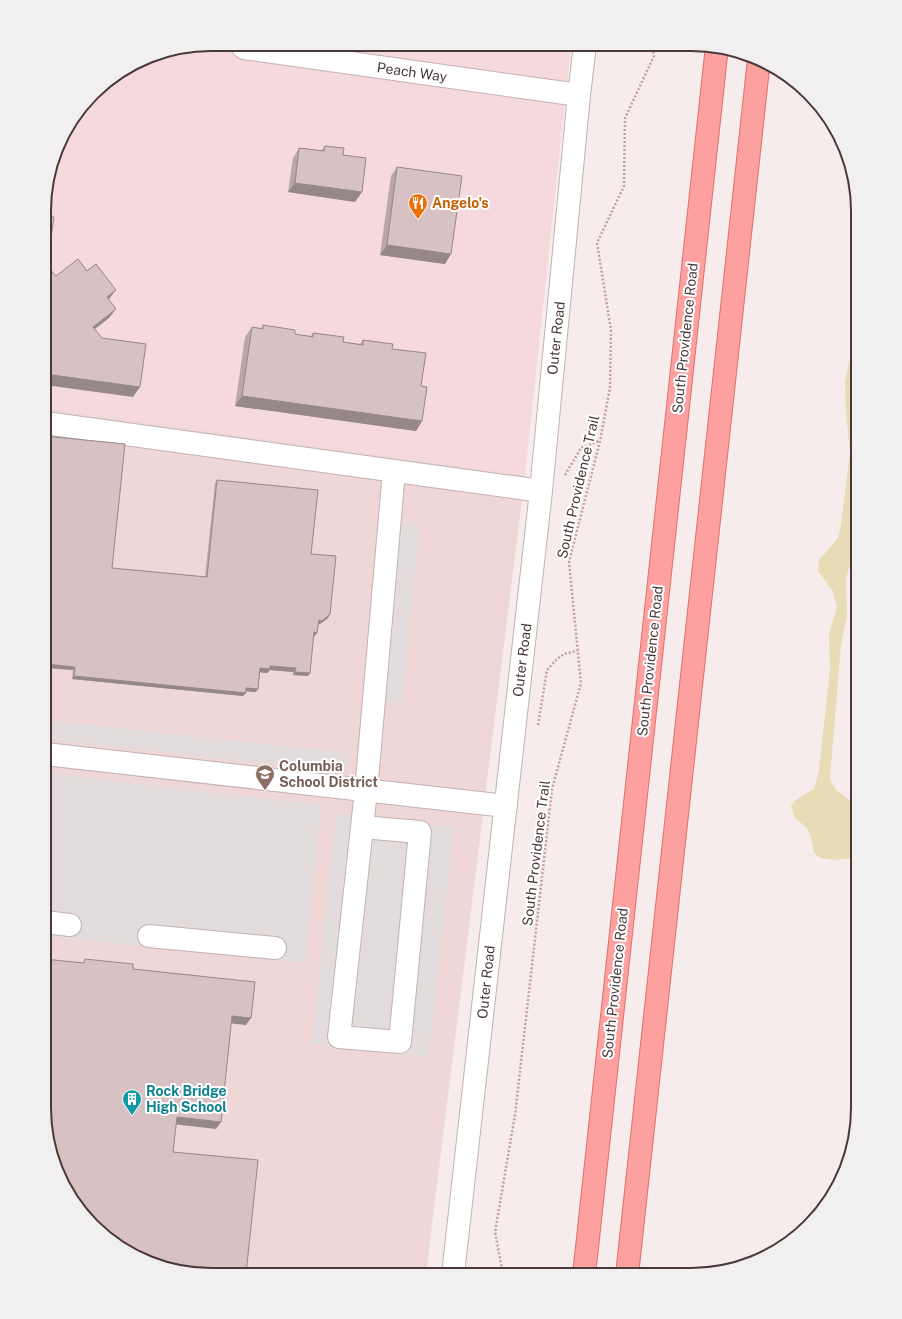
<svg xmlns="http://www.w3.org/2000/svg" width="902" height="1319" viewBox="0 0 902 1319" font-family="'Public Sans',sans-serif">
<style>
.commercial{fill:#f6d9dc}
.education{fill:#eed7d6}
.green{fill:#e8dcb6}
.parking{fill:#e2dcdc}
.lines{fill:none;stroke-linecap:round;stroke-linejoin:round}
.minor-casing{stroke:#c4b1b2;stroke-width:24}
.major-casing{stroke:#e26e6d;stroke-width:24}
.path{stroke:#c3a0a1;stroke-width:2.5;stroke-dasharray:2 2;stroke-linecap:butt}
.minor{stroke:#fff;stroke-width:22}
.major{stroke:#fca19f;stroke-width:22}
.wall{fill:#b9a6a8}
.shaded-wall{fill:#968788}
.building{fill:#d7c1c3;stroke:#968788}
.labels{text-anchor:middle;stroke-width:4;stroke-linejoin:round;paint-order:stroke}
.street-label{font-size:14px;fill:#4a393b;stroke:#fff}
.food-label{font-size:14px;font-weight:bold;fill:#c56008;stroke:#fff;text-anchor:start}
.education-label{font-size:14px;font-weight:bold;fill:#785e54;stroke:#fff;text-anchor:start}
.culture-label{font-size:14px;font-weight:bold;fill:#0d838f;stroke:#fff;text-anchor:start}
.rim{fill:none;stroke:#4a393b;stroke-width:2}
</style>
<rect width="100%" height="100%" fill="#f6ecec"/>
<path class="commercial" d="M211,44L571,45L525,475L45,408V189L66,128L101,85L157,53Z"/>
<path class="education" d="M45,408L525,475L426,1274H189L147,1262L110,1241L79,1210L57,1172L44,1108Z"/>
<path class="green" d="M858,319V552L852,557L846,579L847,615L841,645L830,779L836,790L858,806V854L855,858L835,860L820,858L814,853L812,840L807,828L795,818L791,807L794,801L814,789L819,771L830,668L829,633L837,608L833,591L818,571L819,560L838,538L841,525L850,452L846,415L845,382Z"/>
<path class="parking" d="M401,523L420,525L402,704L382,702Z
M45,720L347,753L345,772L45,739Z
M45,773L321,805L305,963L44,936Z
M336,814L454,827L429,1056L312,1044Z"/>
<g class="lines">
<defs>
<path id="minor" d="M240,44L244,48L579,95
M45,423L541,491
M45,754L506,806
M362,827L420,832L400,1042L339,1037L366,791L394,471
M44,922L70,925
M149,936L275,948
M453,1274L541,491L579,95L585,45"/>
<path id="major" d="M584,1275L717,46
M627,1275L759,59"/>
</defs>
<use href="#minor" class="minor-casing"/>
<use href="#major" class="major-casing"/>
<path class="path" d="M565,475L581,448L599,441
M538,725L547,670L556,660L564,654L577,651
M503,1274L495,1232L515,1115L552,789L581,683L569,562L600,441L610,388L611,330L597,243L624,186L625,118L654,56L652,45"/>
<use href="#minor" class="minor"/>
<use href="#major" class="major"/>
</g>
<path class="wall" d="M325,146L343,155L355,202L288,192L293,158L299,148L321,151Z
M397,167L445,264L380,255L391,176Z
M263,325L295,334L311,336L313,333L343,342L360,344L363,340L392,349L421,386L422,421L416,431L235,406L245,337L252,327L261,328Z
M217,480L311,554L330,614L328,618L320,624H318L315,636H314L308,676L293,675V672L270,670L267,673L260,672L256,692L246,691V693L243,696L72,679L73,670L112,568L205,577L215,483Z"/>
<path class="shaded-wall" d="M295,183L362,192L355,202L288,192Z
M387,245L451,254L445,264L380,255Z
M116,290L109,299L100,307L107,297Z
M116,309L109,318L86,336L93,327Z
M45,374L140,387L133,397L45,385Z
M242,396L422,421L416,431L235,406Z
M330,614L328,618L320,624H316L319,620Z
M314,632L317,633L315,636H312Z
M45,664L75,667L73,670L45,668Z
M270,666L296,668L293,672L270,670L267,673L258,672L260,668Z
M295,672L310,673L308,676L293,675Z
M74,676L246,693L243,696L72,679Z
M246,688L258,689L256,692L244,691Z
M232,1016L251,1018L246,1025L227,1023Z
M177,1117L221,1122L216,1129L172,1124Z"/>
<path class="building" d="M325,146L344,148L343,155L366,158L362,192L295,183L299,148L324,151Z
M397,167L462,176L451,254L387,245Z
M45,216L54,217L47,266L56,276L78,259L87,271L96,264L116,290L107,297L116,309L93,327L102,338L146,344L140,387L45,374Z
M263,325L295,330V334L313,337V333L344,337L343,342L363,345V340L393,344L392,349L426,353L421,386L427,387L422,421L242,396L252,327L263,329Z
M45,436L125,444L112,568L207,577L217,480L318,490L311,554L336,556L330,614L322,621L319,620L317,633L314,632L310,673L295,672L296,668L270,666V669L260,668L258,689L246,688V693L74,676L75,667L45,664Z
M44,959L84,963L85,959L133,964V969L255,982L251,1018L232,1016L221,1122L177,1117L173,1152L258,1160L246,1274H189L147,1262L110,1241L79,1210L57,1172L44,1108Z"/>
<defs>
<symbol id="restaurant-pin" viewBox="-11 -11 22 30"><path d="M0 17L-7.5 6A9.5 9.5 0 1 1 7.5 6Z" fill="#e8710a" stroke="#fff"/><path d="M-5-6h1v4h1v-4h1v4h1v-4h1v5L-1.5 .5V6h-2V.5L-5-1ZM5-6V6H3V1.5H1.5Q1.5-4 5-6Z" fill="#fff"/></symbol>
<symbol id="school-pin" viewBox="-11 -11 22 30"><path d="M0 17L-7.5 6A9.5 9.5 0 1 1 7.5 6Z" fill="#8d6e63" stroke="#fff"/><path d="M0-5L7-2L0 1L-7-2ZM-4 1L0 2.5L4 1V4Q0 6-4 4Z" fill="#fff"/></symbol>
<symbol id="building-pin" viewBox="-11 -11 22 30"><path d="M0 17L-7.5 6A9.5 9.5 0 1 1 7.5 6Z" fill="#0f9aa8" stroke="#fff"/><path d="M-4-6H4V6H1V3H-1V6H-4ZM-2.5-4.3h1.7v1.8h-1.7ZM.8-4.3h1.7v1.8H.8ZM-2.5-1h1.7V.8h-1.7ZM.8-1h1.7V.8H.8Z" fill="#fff"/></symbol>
</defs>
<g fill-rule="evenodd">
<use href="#restaurant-pin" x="407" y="192" width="22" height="30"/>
<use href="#school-pin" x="254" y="763" width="22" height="30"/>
<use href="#building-pin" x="121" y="1088" width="22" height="30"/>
</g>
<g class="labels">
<g class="street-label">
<text transform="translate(412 72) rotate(8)" y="5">Peach Way</text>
<text transform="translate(556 338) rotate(-84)" y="5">Outer Road</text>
<text transform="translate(685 338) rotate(-84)" y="5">South Providence Road</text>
<text transform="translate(578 487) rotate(-77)" y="5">South Providence Trail</text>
<text transform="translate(522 660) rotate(-83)" y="5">Outer Road</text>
<text transform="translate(650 661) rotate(-84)" y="5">South Providence Road</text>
<text transform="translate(536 853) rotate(-83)" y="5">South Providence Trail</text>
<text transform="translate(486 982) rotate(-84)" y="5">Outer Road</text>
<text transform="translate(615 983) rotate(-84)" y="5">South Providence Road</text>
</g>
<g class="food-label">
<text x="432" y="208">Angelo's</text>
</g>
<g class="education-label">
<text x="279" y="771">Columbia<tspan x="279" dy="16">School District</tspan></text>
</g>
<g class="culture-label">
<text x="146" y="1096">Rock Bridge<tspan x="146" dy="16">High School</tspan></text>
</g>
</g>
<path d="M0 0H902V1319H0ZM211 51H691A160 160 0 0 1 851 211V1108A160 160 0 0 1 691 1268H211A160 160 0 0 1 51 1108V211A160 160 0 0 1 211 51Z" fill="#f1efef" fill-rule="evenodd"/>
<path class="rim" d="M211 51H691A160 160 0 0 1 851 211V1108A160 160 0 0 1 691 1268H211A160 160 0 0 1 51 1108V211A160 160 0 0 1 211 51Z"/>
</svg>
